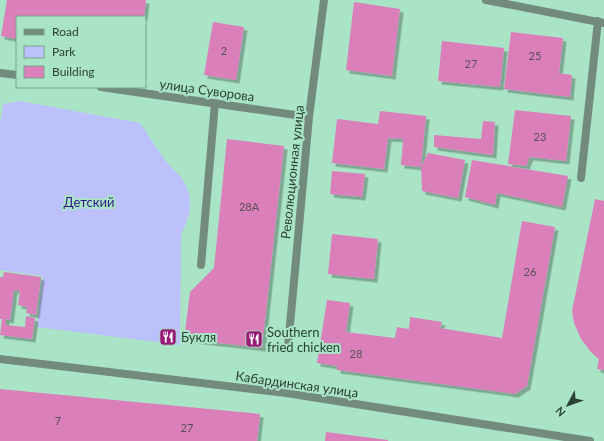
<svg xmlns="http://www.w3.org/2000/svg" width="604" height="441" viewBox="0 0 604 441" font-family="Lato,sans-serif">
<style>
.green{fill:#bdc1fb}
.building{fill:#db7fbb;filter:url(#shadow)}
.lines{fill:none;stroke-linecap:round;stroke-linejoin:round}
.lane{stroke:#738a7e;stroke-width:8}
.street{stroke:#738a7e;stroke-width:8}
.labels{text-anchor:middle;stroke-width:4;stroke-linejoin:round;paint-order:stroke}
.number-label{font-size:11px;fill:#565056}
.street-label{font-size:13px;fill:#2a4135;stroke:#aae4c6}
.park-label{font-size:13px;fill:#2f1985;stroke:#aae4c6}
.poi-label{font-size:13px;fill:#2a4135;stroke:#aae4c6;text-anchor:start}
</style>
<defs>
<filter id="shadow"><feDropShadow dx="3.5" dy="3.5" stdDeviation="0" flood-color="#0004"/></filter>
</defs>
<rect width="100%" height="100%" fill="#aae4c6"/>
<path class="green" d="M20,101L140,123C150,137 159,153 170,166C173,170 178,173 181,177C194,196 192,215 181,234L180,345L37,327L43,276L0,270V124L3,104Z"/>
<path class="building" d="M7,0H146L144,17H17V39L1,36Z
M354,2L400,9L392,76L346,70Z
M213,22L244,27L236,80L204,75Z
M511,32L563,38L559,73L572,75L570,97L504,89Z
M442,41L504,48L500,87L438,81Z
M515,110L571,116L566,161L530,157L526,166L508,164Z
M380,111L426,116L421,167L401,165L403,139L388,138L384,169L332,163L337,119L378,124Z
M483,121L495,122L493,155L434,147V135L481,139Z
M227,139L284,146L262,348L184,339L190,292L214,268Z
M428,153L465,160L458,198L422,191L421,167Z
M472,160L568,176L562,207L497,193L495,205L465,197Z
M332,171L365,174L362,197L330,194Z
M595,199L604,201V370L597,369L599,359L591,352L581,339L574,323L572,311Z
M522,221L555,227L527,386L515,394L337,370V366L317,363L327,300L350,303L346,332L395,338L397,327L409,329L410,317L442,322L440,328L502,338Z
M332,234L378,239L374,279L328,274Z
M4,272L41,277L36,315L26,313L27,307L18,305L20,291L14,290L10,320L6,319V325L25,327L26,316L35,318L32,339L0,335L2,319H0V277H3Z
M0,389L260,414L257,441H0Z
M326,432L388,440V441H325Z"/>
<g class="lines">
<path class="lane" d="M581,178L598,21
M201,265L215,103"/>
<path class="street" d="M486,0L604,23
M0,73L17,75
M101,87L309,117
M288,347L309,117L324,0
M0,359L286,393L590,441"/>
</g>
<defs>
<symbol id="restaurant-square" viewBox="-11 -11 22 22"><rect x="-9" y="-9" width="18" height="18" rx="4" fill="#961b76" stroke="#aae4c6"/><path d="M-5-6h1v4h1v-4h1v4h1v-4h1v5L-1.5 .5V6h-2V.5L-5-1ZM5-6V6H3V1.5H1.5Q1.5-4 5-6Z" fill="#fff"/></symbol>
</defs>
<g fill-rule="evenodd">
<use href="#restaurant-square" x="158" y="327" width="20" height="20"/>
<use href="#restaurant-square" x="244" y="329" width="20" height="20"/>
</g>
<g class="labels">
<g class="number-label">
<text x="224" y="55">2</text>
<text x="535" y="60">25</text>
<text x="471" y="68">27</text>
<text x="540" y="141">23</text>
<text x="249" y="211">28А</text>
<text x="530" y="276">26</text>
<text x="356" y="358">28</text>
<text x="58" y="425">7</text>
<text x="187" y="432">27</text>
</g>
<g class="street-label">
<text transform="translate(207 90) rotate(8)" y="5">улица Суворова</text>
<text transform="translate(292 172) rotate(-84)" y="5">Революционная улица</text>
<text transform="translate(297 384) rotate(8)" y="5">Кабардинская улица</text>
</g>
<g class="park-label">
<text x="89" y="207">Детский</text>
</g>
<g class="poi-label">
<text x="267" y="337">Southern<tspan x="267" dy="15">fried chicken</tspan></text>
<text x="181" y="342">Букля</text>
</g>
</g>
<rect x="16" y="16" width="130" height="72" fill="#aae4c6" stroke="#77a38c"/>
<rect x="24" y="29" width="20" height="6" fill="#738a7e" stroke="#77a38c"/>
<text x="52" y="36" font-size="12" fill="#2a4135">Road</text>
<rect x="24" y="46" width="20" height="12" fill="#bdc1fb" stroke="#77a38c"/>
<text x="52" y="56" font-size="12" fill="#2a4135">Park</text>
<rect x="24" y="66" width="20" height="12" fill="#db7fbb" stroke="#77a38c"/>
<text x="52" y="76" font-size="12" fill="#2a4135">Building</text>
<g transform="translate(568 405) rotate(229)" stroke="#aae4c6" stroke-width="3" paint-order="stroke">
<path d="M0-3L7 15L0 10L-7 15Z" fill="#2a4135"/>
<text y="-6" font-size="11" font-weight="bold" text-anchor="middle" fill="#2a4135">N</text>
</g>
</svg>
